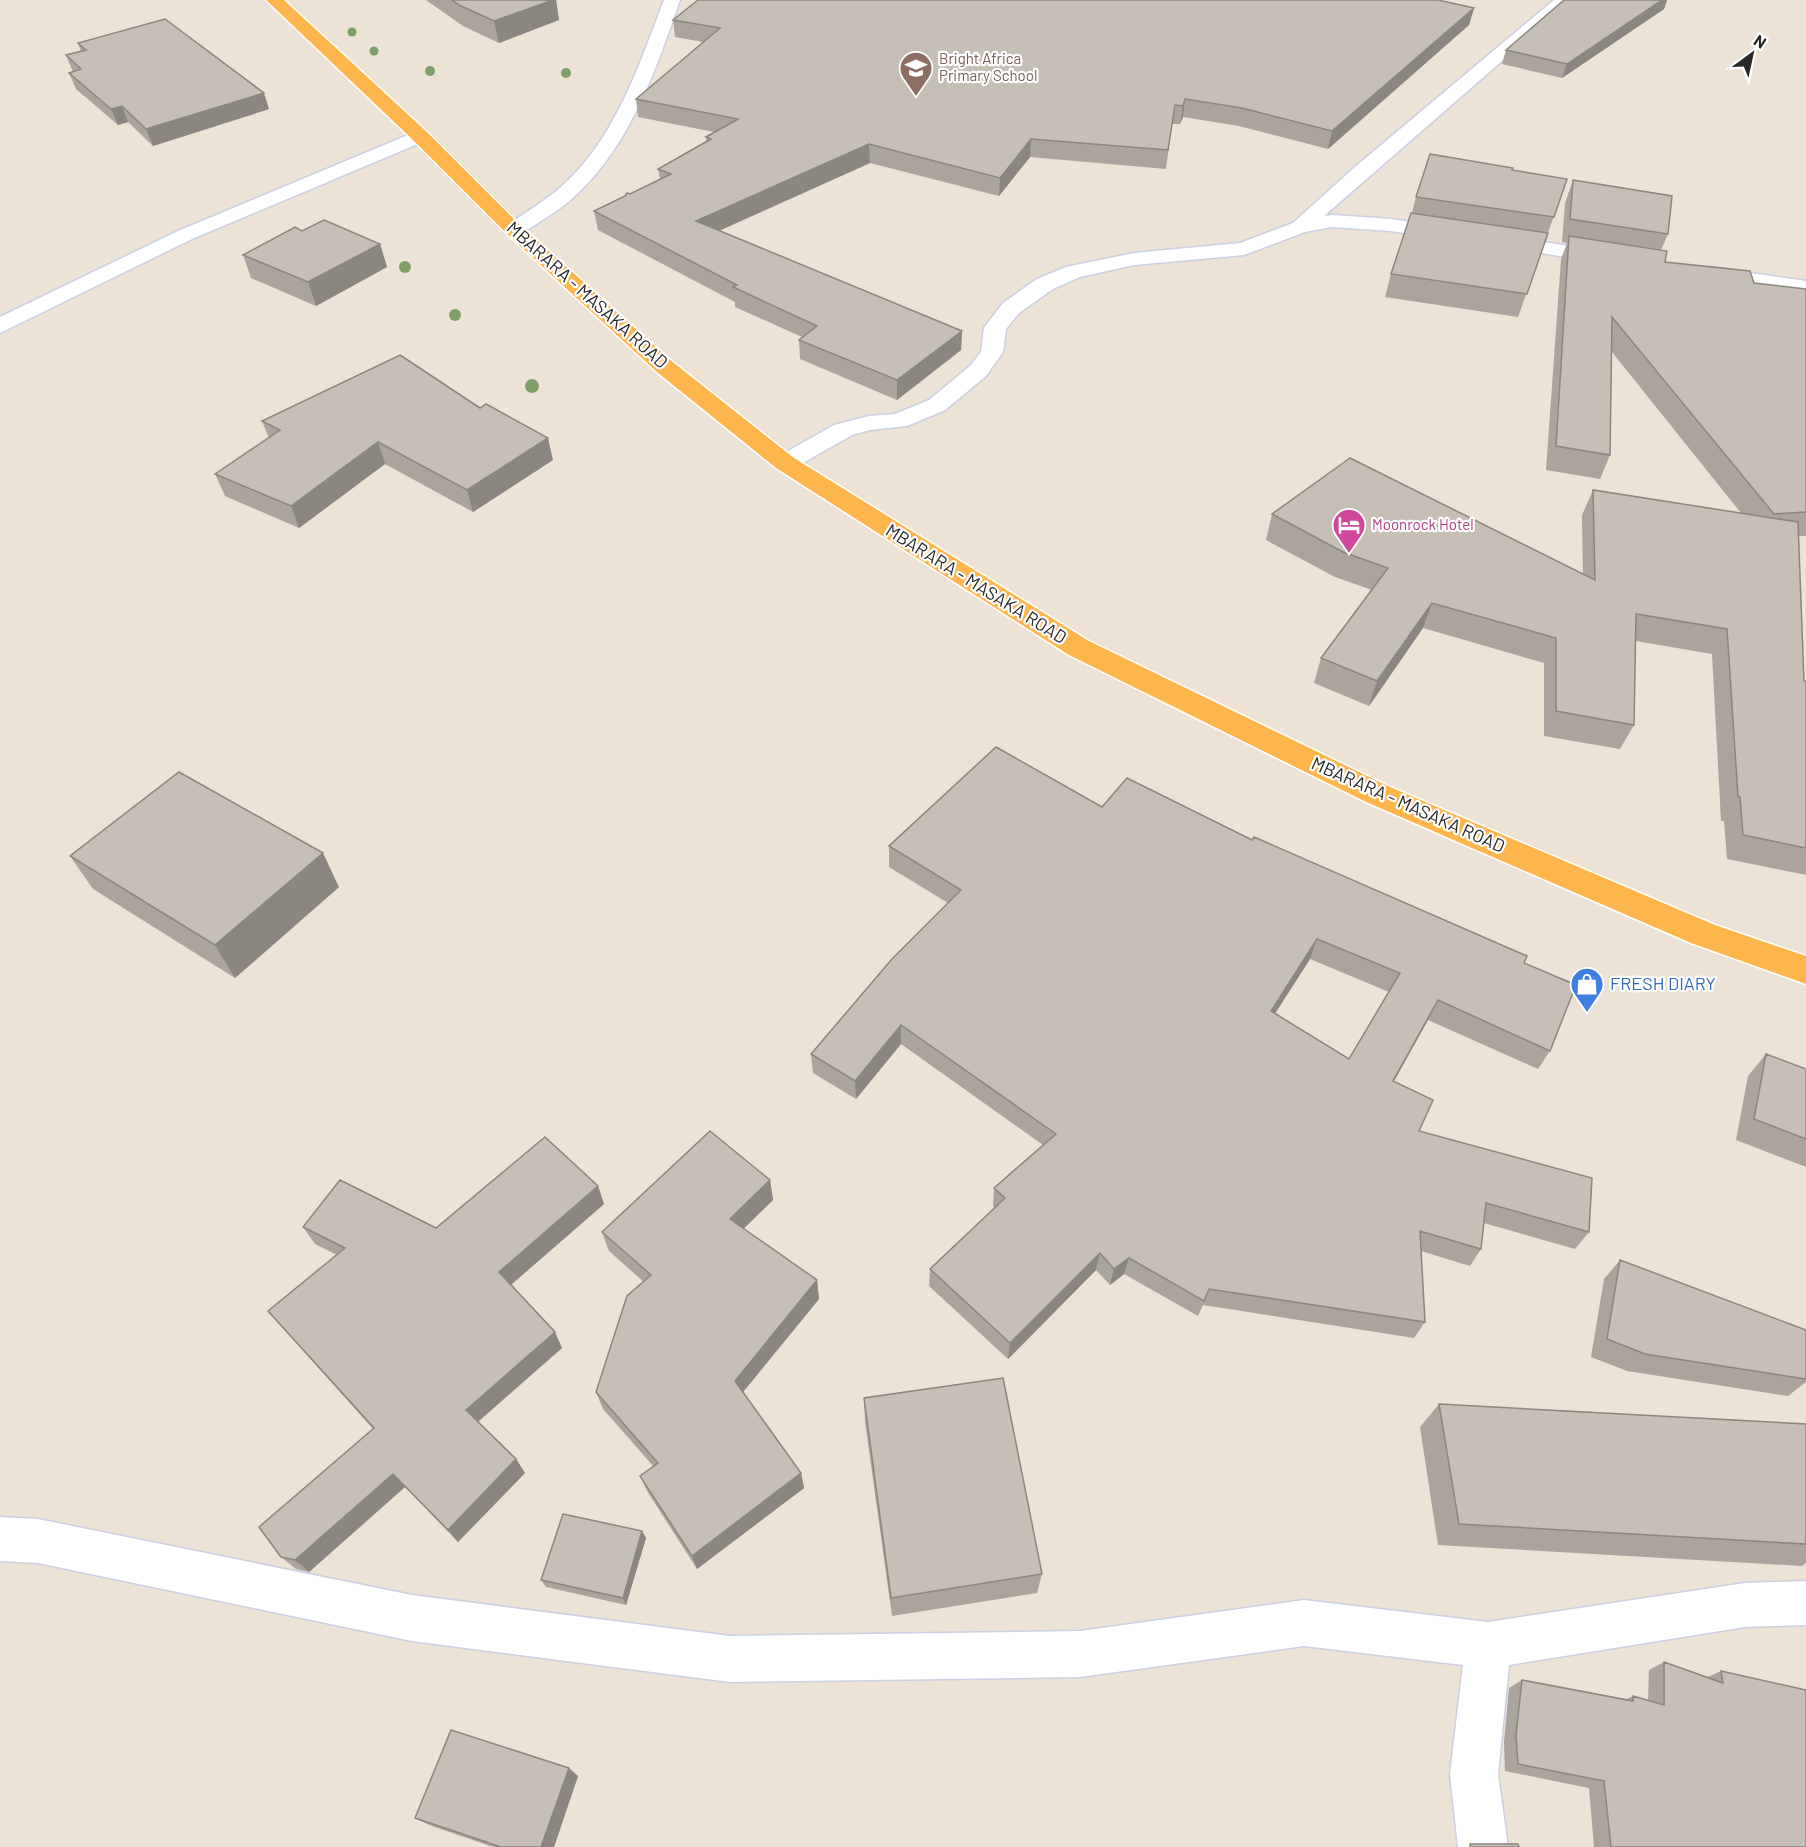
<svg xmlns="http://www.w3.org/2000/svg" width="1806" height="1847" viewBox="0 0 1806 1847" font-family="Barlow,sans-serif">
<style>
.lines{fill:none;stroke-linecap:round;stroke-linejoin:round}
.minor-casing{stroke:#cbd0e2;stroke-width:3}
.trunk-casing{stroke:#fff;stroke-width:3}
.minor{fill:#fff;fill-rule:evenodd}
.trunk{fill:#feb64c;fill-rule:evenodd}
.tree{fill:#7e9f6a}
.wall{fill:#aaa49d;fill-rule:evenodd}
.shaded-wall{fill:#8b867f}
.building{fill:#c6bfb6;stroke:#8b867f;stroke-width:1.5;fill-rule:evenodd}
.labels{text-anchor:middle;stroke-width:4.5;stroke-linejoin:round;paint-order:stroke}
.far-education-label{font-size:15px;fill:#785e54;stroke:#fff;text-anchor:start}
.far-hotel-label{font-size:15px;fill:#b23c85;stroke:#fff;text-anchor:start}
.street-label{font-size:18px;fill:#272727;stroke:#fff}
.shop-label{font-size:18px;fill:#366cbe;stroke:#fff;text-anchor:start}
</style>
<rect width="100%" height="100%" fill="#ece2d6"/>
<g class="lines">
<defs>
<path id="minor" d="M664,0H680C656,69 632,142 577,194C561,210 540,221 521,234L514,236L507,234L504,230L507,226C525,212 546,201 563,185C616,137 639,65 664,0Z
M1554,0H1572L1324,216L1332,215L1391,219L1450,228L1457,230L1460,234L1457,238L1450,240L1391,231L1332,227L1305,232L1244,255L1134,265L1080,277L1053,289L1019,313L1006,329L1003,352L986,376L945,410L907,426L870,430L852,435L794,468L785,470L776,468L773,463L776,458L834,425L869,416L895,414L929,400L970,366L981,352L984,328L1003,303L1037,279L1066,267L1134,253L1240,243L1293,223L1355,167Z
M420,130L427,132L430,136L427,140L192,239L0,333V317L178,231Z
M1499,235L1608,252L1616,253L1619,258L1616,263L1608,264L1492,245L1488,241L1492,237Z
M1709,267L1806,281V295L1701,278L1698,273L1701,268Z
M0,1517L38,1519L412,1595L730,1636L1080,1631L1304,1600L1488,1622L1745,1583L1806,1581V1625L1745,1627L1509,1665L1498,1774L1508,1847H1458L1450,1774L1463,1665L1304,1646L1080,1677L730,1682L412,1641L38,1563L0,1561Z"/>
<path id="trunk" d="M266,0H284L427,132L521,226L674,363L794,458L1089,641L1388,786L1715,925L1806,956V984L1691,943L1366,802L1069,655L776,468L658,373L507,234L413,140Z"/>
</defs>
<use href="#minor" class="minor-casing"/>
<use href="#trunk" class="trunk-casing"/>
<use href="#minor" class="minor"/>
<use href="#trunk" class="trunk"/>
</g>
<g class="tree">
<circle cx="352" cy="32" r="4.5"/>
<circle cx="374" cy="51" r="4.5"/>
<circle cx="430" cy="71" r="5"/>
<circle cx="566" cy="73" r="5"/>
<circle cx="405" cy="267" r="6"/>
<circle cx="455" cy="315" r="6"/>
<circle cx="532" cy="386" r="7"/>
</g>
<path class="wall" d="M426,0H556L559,20L499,43L463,26Z
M1564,0H1667L1664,9L1562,78L1502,64L1506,50Z
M1474,8L1469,25L1328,149L1239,126L1183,117L1180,124H1172L1166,169L1030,157L999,196L870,163L719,231L962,331L961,350L897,400L800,359L799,340L802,337L735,307V302L598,230L594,211L660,179L658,169L706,141V137L714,132L638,117L636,99L703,42L675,37L673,20Z
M78,43L269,109L153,146L128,122L118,125L76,89L69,73L73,72L66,55L81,51Z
M1512,170L1567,179L1518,317L1385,297L1391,274L1412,213L1416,197Z
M1573,180L1668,234L1661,250L1665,262L1754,283L1806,289V536H1798L1804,681H1806V875L1727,859L1724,821H1721L1712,654L1636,641L1634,725L1620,749L1544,736V663L1423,628L1369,706L1314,683L1321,658L1372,590L1335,577L1266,540L1272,514L1583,574L1582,515L1593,490L1741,513L1612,352L1610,455L1600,479L1546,470L1561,259L1567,243L1562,242L1565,203Z
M302,231L380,244L387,267L316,306L251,278L243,255Z
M262,421L553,460L473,512L385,464L299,528L225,496L215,474L269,438Z
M1102,807L1252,840L1524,963L1550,1051L1538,1069L1428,1020L1394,1081L1419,1131L1589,1232L1575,1249L1484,1223L1481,1249L1470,1266L1421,1251L1425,1322L1414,1338L1203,1305L1198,1316L1124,1274L1110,1285L1096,1270L1008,1359L929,1286L930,1269L995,1208L993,1206L994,1188L1043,1145L901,1044L856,1099L813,1073L811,1054L948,903L889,867V846ZM1310,959L1389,992L1349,1059L1275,1014Z
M70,856L339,887L235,978L93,889Z
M1766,1054L1806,1069V1167L1736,1140L1748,1076Z
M770,1180L773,1200L743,1229L817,1280L819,1299L743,1392L801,1473L804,1488L697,1569L647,1491L640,1476L654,1467L603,1409L596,1392L644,1282L609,1251L602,1232Z
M598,1186L604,1204L511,1285L562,1348L478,1422L516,1459L525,1473L458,1542L405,1487L309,1572L296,1569L281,1557L373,1429L268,1311L337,1255L315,1244L303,1227L436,1228Z
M1620,1260L1806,1330V1382L1788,1396L1627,1371L1591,1357L1604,1279Z
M864,1398L1042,1574L1037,1593L892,1616L865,1422Z
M1439,1404L1806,1424V1563L1802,1566L1438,1545L1420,1427Z
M642,1531L646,1538L626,1605L546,1587L541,1580Z
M1664,1662L1708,1677L1721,1671L1806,1847H1594L1589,1788L1505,1771L1504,1742L1509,1688L1522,1680L1625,1700L1633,1696L1648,1701L1649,1670Z
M578,1776L554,1847H493L429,1825L415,1818Z"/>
<path class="shaded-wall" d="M553,0H556L559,20L499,43L494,21Z
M1662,0H1667L1664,9L1562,78L1567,64Z
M1474,8L1469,25L1328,149L1332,131Z
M264,93L269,109L153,146L146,129Z
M1185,99L1183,117L1180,124L1183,106Z
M122,106L128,122L118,125L111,109Z
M1031,139L1030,157L999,196L1000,178Z
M869,144L870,163L698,240L696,221Z
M380,244L387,267L316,306L308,282Z
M962,331L961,350L897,400V380Z
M548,438L553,460L473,512L467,490Z
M378,442L385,464L299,528L291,506Z
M1432,603L1423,628L1369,706L1377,681Z
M323,853L339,887L235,978L215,945Z
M1317,939L1310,959L1264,1030L1271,1011Z
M1438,1000L1428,1020L1384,1099L1393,1081Z
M901,1025V1044L856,1099L855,1081Z
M770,1180L773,1200L734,1238L730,1219Z
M598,1186L604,1204L507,1288L499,1272Z
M1100,1253L1096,1270L1008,1359L1010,1343Z
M1129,1258L1124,1274L1110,1285L1114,1269Z
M817,1280L819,1299L739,1397L735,1381Z
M555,1332L562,1348L475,1424L466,1410Z
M516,1459L525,1473L458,1542L448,1530Z
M801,1473L804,1488L697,1569L692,1556Z
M393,1474L405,1487L309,1572L295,1560Z
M642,1531L646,1538L626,1605L623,1598Z
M569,1768L578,1776L554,1847H541Z"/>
<path class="building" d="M452,0H553L494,21L459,5Z
M698,0H1438L1474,8L1332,131L1242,108L1185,99L1183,106L1175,105L1168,150L1031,139L1000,178L869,144L696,221L962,331L897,380L799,340L817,326L733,287L737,285L594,211L625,196L627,193L630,194L671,174L658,169L711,139L706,137L738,119L636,99L720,28L673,20Z
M1564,0H1662L1567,64L1506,50Z
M165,19L264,93L146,129L122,106L111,109L69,73L81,69L66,55L86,50L78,43Z
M1430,154L1513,168L1512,170L1567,179L1554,217L1416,197Z
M1573,180L1672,196L1668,234L1570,219Z
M1411,213L1548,233L1527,294L1391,274Z
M324,220L380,244L308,282L243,255L295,227L302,231Z
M1569,236L1667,251L1665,262L1750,271L1754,283L1806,289V512L1774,514L1612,317L1610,455L1556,446Z
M400,355L480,408L486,404L548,438L467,490L378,442L291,506L215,474L280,430L262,421Z
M1350,458L1595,580L1593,490L1798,522L1804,681H1806V848L1743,835L1740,797L1738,796L1727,629L1636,614L1634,725L1556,711V638L1432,603L1377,681L1321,658L1388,568L1343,552L1272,514Z
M996,747L1102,807L1127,778L1252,840L1254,837L1527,956L1524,963L1576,985L1550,1051L1438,1000L1393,1081L1433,1100L1419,1131L1592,1178L1589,1232L1486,1203L1481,1249L1420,1231L1425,1322L1209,1289L1204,1301L1129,1258L1114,1269L1100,1253L1010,1343L930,1269L1005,1198L994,1188L1056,1134L901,1025L855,1081L811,1054L892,959L961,890L889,846ZM1317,939L1400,973L1349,1059L1271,1011Z
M179,772L323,853L215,945L70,856Z
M1766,1054L1806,1069V1139L1754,1119Z
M710,1131L770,1180L730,1219L817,1280L735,1381L801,1473L692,1556L640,1476L658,1463L596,1392L627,1296L651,1275L602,1232Z
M545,1137L598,1186L499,1272L555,1332L466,1410L516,1459L448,1530L393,1474L295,1560L281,1557L259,1527L374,1428L268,1311L345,1248L303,1227L340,1180L436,1228Z
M1620,1260L1806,1330V1379L1645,1354L1607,1339Z
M1003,1378L1042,1574L891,1598L864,1398Z
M1439,1404L1806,1424V1544L1459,1524Z
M563,1514L642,1531L623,1598L541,1580Z
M1664,1662L1723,1683L1721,1671L1806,1690V1847H1611L1604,1781L1518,1764L1516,1735L1522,1680L1633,1701V1696L1664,1705Z
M451,1730L569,1768L541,1847H501L415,1818Z
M1470,1844H1518L1519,1847H1470Z"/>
<defs>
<symbol id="school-pin" viewBox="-11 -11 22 30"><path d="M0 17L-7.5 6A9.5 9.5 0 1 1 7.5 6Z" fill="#8d6e63" stroke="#fff"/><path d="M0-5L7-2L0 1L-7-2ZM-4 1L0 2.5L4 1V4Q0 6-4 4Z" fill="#fff"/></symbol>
<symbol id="hotel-pin" viewBox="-11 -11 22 30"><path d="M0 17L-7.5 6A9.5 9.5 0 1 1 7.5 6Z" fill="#d1479c" stroke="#fff"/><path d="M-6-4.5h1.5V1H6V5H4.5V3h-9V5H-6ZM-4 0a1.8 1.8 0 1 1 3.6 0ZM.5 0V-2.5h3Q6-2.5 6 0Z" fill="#fff"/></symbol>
<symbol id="shop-pin" viewBox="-11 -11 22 30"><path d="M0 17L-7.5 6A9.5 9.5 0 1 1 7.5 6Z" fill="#3f7fe0" stroke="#fff"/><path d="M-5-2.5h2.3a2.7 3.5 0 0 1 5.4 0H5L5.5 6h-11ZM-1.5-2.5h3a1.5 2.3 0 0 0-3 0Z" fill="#fff"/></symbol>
</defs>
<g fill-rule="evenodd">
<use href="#school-pin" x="897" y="49" width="38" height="52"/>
<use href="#hotel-pin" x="1330" y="506" width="38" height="52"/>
<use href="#shop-pin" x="1568" y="965" width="38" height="52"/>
</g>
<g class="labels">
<g class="far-education-label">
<text x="939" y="64">Bright Africa<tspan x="939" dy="17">Primary School</tspan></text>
</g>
<g class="far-hotel-label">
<text x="1372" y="530">Moonrock Hotel</text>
</g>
<g class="street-label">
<text transform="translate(587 295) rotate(42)" y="6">MBARARA - MASAKA ROAD</text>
<text transform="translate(976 584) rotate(32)" y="6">MBARARA - MASAKA ROAD</text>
<text transform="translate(1408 805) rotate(24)" y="6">MBARARA - MASAKA ROAD</text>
</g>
<g class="shop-label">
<text x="1610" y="990">FRESH DIARY</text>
</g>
</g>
<g transform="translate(1752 54) rotate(33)" stroke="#ffffff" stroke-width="4.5" paint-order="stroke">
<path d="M0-4.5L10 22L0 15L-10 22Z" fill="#272727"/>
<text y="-9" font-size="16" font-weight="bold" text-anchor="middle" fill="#272727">N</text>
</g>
</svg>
